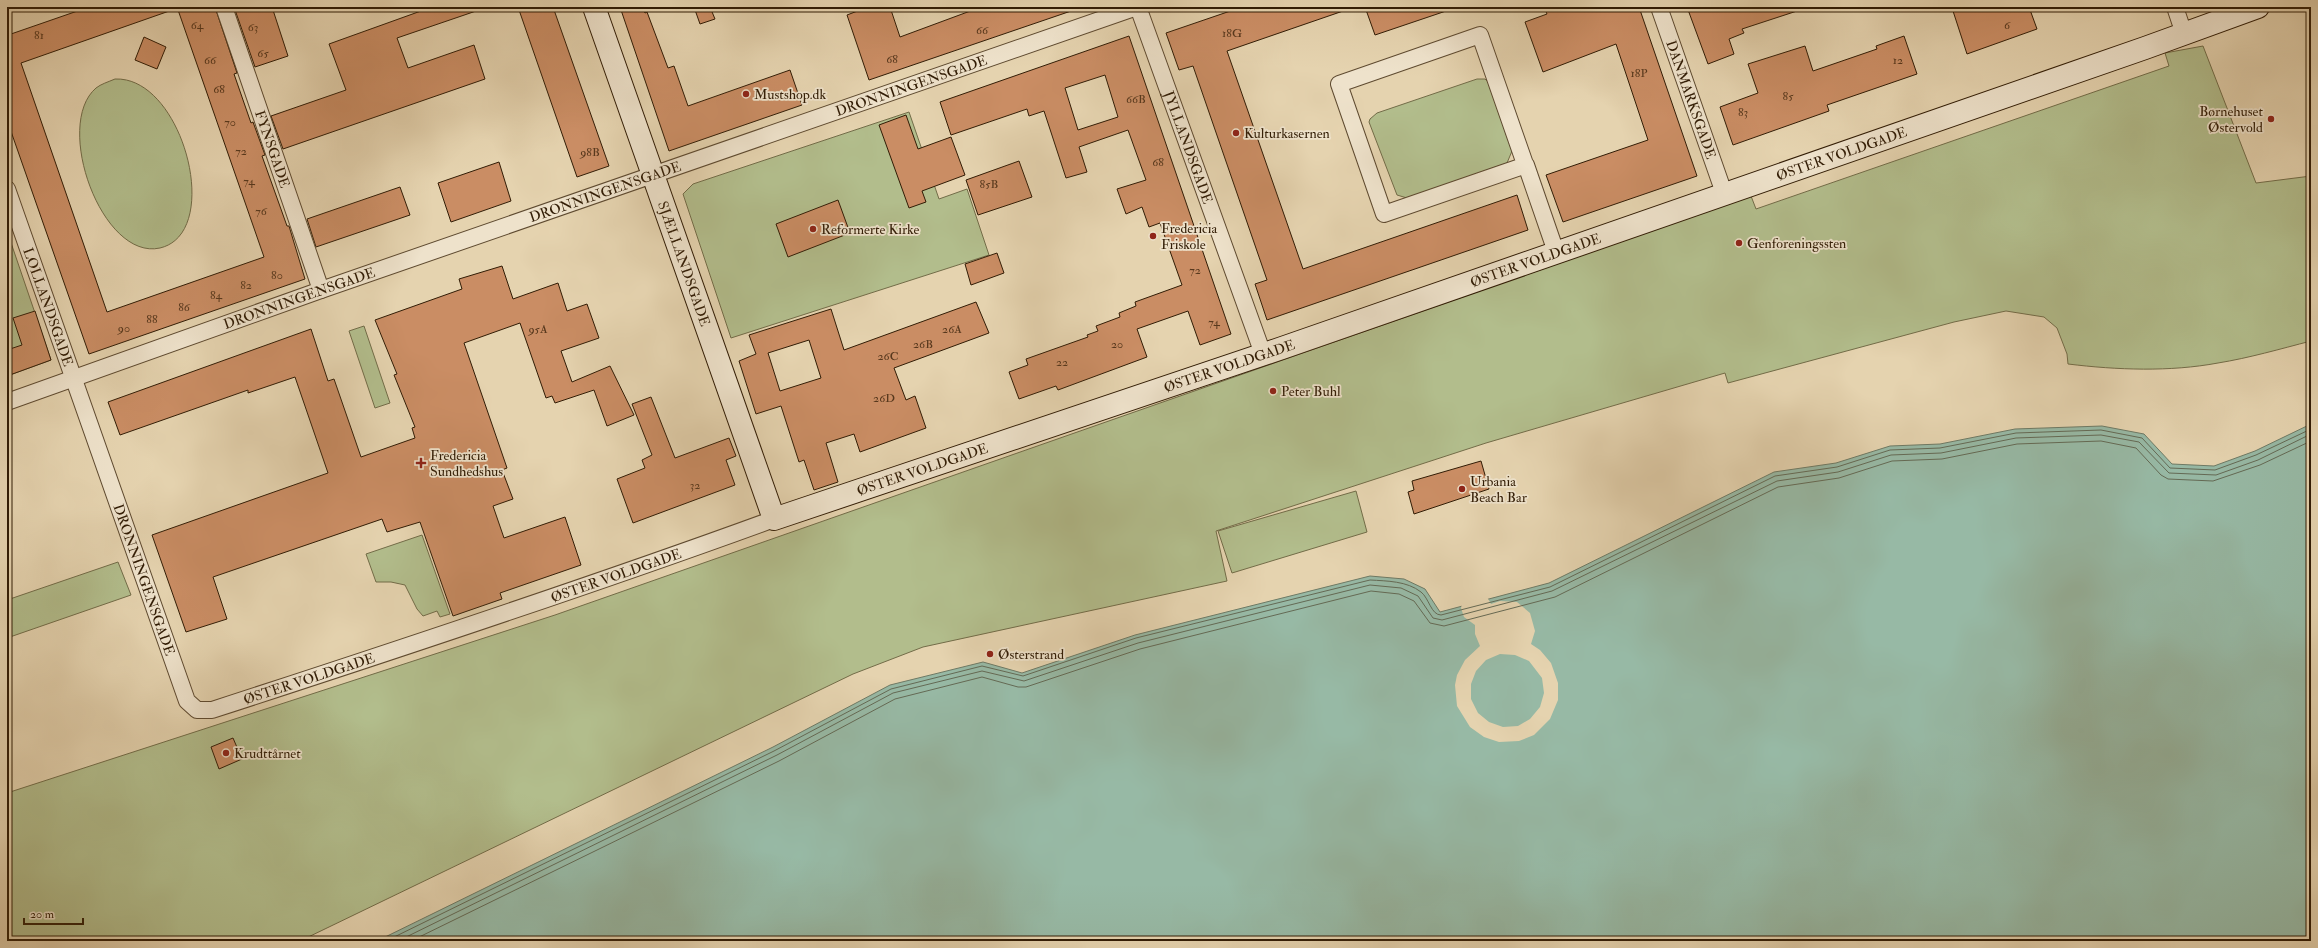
<svg xmlns="http://www.w3.org/2000/svg" width="2318" height="948" viewBox="0 0 2318 948" font-family="'IM FELL Double Pica',serif">
	<rect width="100%" height="100%" fill="#e5d3af"/>
	<filter id="stains"><feTurbulence type="fractalNoise" baseFrequency=".005" numOctaves="4"/><feColorMatrix values="0 0 0 0 .2 0 0 0 0 .09 0 0 0 0 .02 0 0 0 .5 -.17"/></filter>
	<radialGradient id="worn" r=".72"><stop offset=".6" stop-color="#630" stop-opacity="0"/><stop offset="1" stop-color="#630" stop-opacity=".3"/></radialGradient>
	<g fill="#b2bd8c" stroke="#726c48">
		<path d="M2203,46l53,137 55,-7v165c-31,8 -62,17 -93,22 -48,9 -101,7 -150,1l-1,-10 -10,-26 -13,-11 -38,-6 -52,11 -226,61 -3,-10 -239,70 -270,88 11,50 -304,66 -70,27 -553,267h-293v-148l548,-178 1196,-419 5,13 413,-143 -4,-13z"/>
		<path d="M115,79c68,-3 109,154 45,169 -58,13 -107,-123 -64,-160 5,-4 12,-6 19,-9z"/>
		<path d="M1477,79h8l3,3 24,69 -5,12 -100,35 -10,-3 -28,-73 1,-3 7,-6z"/>
		<path d="M909,112l30,87 28,-10 22,66 -258,83 -48,-144 10,-10z"/>
		<path d="M7,231l44,129 -44,16z"/>
		<path d="M364,326l26,77 -15,5 -26,-77z"/>
		<path d="M1356,491l11,41 -135,41 -14,-42z"/>
		<path d="M422,535l28,79 -10,3 -3,-6 -14,5 -6,-7 -12,-24 -14,-3h-15l-10,-28z"/>
		<path d="M118,562l13,33 -124,43v-38z"/>
	</g>
	<path fill="#97b9a5" stroke="#6e7a65" d="M2311,424v517h-1934l396,-194 117,-62 93,-23 39,11 113,-38 235,-59 34,3 21,10 15,23 109,-29 225,-111 62,-9 54,-17 50,-2 75,-15 87,-3 42,8 28,30 42,2 41,-15z"/>
	<path fill="#e5d3af" fill-rule="evenodd" d="M1487,597l4,7 9,-3 17,1 13,11 5,18 -4,13 9,6 11,13 7,20v17l-8,19 -16,16 -15,6 -20,1 -15,-5 -14,-10 -13,-21 -2,-21 2,-10 8,-15 15,-14 -5,-12v-9l-11,-8 -3,-9 1,-4zM1500,654l15,1 14,6 13,17 2,15 -4,14 -10,12 -12,7 -15,1 -14,-5 -11,-9 -7,-14v-15l5,-13 10,-11z"/>
	<g fill="none" stroke-linecap="round" stroke-linejoin="round">
		<g stroke="#646a55" stroke-width="1">
			<path d="M386,941l388,-190 117,-62 91,-23 41,10 113,-38 234,-58c17,1 37,1 51,12 8,6 10,23 20,23l109,-28 225,-111 62,-9 53,-17 50,-2 76,-15 85,-3 41,8 28,30 45,2 41,-15 55,-26"/>
			<path d="M398,941l379,-186 116,-62 89,-22 42,10 114,-38 232,-58 31,3 17,8 15,22 9,2 110,-29 225,-110 61,-9 53,-17 50,-2 75,-15 85,-3 38,7 30,31 47,2 42,-15 53,-26"/>
			<path d="M411,941l368,-180 116,-62 87,-22 36,10h8l114,-38 231,-58 28,3 15,7 16,22 14,3 111,-29 223,-110 61,-9 53,-17 50,-2 75,-15 84,-3 35,7 25,27 7,4 45,2 47,-16 51,-24"/>
		</g>
	</g>
	<g fill="#ca8d64" stroke="#311c05" fill-rule="evenodd">
		<path d="M89,7h85l1,2 -154,54 86,249 157,-55 -87,-250h38l22,66 -3,1 17,49 2,-1 12,33 -3,1 25,70h2l16,53 -216,75 -82,-234v-88l2,-1 2,3z"/>
		<path d="M234,7h38l16,49 -33,11z"/>
		<path d="M432,7h46l1,3 -82,28 11,30 66,-23 11,34 -202,70 -12,-33 75,-26 -17,-46z"/>
		<path d="M518,7h35l56,159 -32,11z"/>
		<path d="M620,7h22l3,6 2,-1 21,56 6,-2 14,40 102,-36 12,35 -133,46z"/>
		<path d="M694,7h16l5,12 -15,5z"/>
		<path d="M868,7h22l10,30 73,-27 -1,-3h102v3l-205,70 -22,-65z"/>
		<path d="M1242,7h104v3l-119,41 76,218 214,-74 11,35 -261,90 -12,-36 12,-4 -74,-214 -14,4 -13,-37z"/>
		<path d="M1365,7h83l1,3 -74,25z"/>
		<path d="M1544,7h95l58,169 -134,46 -17,-47 102,-35 -32,-96 -73,28 -18,-50 22,-8z"/>
		<path d="M1687,7h113v3l-58,19 2,4 -15,6 5,15 -26,10z"/>
		<path d="M1964,7h65l8,22 -70,25 -14,-43z"/>
		<path d="M1129,36l102,298 -31,11 -12,-34 -51,18 10,28 -89,33 -2,-4 -37,13 -10,-27 19,-7 -2,-6 62,-22 -1,-2 11,-4 -2,-5 24,-9 -1,-4 17,-7 -1,-4 47,-17 -22,-62 -11,4 -7,-20 -16,7 -9,-25 29,-9 -18,-50 -49,17 8,25 -21,6 -22,-67 -15,5 -2,-7 -76,26 -11,-33zM1105,75l13,42 -40,13 -13,-42z"/>
		<path d="M1904,36l13,38 -90,31 2,6 -96,34 -13,-38 38,-14 -10,-29 57,-18 8,25 64,-22 -1,-3z"/>
		<path d="M144,37l22,10 -9,22 -22,-9z"/>
		<path d="M906,115l12,34 33,-12 14,38 -43,16 4,11 -17,6 -30,-83z"/>
		<path d="M1019,161l13,36 -54,18 -12,-35z"/>
		<path d="M499,162l12,39 -60,21 -13,-39z"/>
		<path d="M400,187l10,28 -94,32 -9,-28z"/>
		<path d="M838,200l12,33 -62,24 -12,-33z"/>
		<path d="M997,253l7,20 -33,12 -6,-21z"/>
		<path d="M502,266l11,33 45,-16 9,28 20,-7 12,34 -38,13 11,31 38,-16 24,49 -27,11 -13,-36 -39,13 -3,-7 -6,2 -26,-75 -56,20 43,125 -5,2 11,29 -20,7 11,32 61,-21 16,48 -81,28 2,6 -49,17 -33,-94 -33,10 -5,-13 -169,58 14,42 -41,13 -34,-97 176,-62 -33,-96 -47,16v-3l-128,45 -12,-33 203,-73 17,52 6,-2 27,78 54,-19 -3,-10 3,-1 -21,-52 3,-1 -22,-54 87,-31 -3,-10z"/>
		<path d="M976,302l13,31 -95,35 12,32 9,-4 11,32 -66,24 -6,-18 -28,9 12,39 -24,8 -10,-30 -5,2 -18,-56 -25,8 -17,-53 17,-7 -7,-19 82,-26 13,41zM809,340l12,38 -41,13 -12,-38z"/>
		<path d="M35,311l16,49 -44,16v-26l15,-5 -9,-27z"/>
		<path d="M651,397l24,61 54,-20 7,18 -10,4 9,25 -102,38 -16,-44 28,-11 -3,-8 10,-5 -20,-51z"/>
		<path d="M1481,461l8,28 -75,25 -6,-22 6,-2 -2,-9z"/>
		<path d="M233,738l9,21 -23,10 -8,-22z"/>
	</g>
	<g fill="none" stroke-linecap="round" stroke-linejoin="round">
		<g stroke="#5e4a30" stroke-width="18">
			<g id="street">
				<path id="s1" d="M224,7l97,283"/>
				<path id="s2" d="M1138,7l125,347"/>
				<path id="s3" d="M1659,7l65,186"/>
				<path d="M2175,7l9,27"/>
				<path d="M1526,165l-142,49 -45,-130 141,-49 45,129 1,1 30,87"/>
				<path id="s4" d="M7,189l180,512 10,9h15c188,-61 376,-123 562,-191"/>
				<path id="s5" d="M7,402l314,-112 816,-283"/>
			</g>
		</g>
		<g stroke="#311c05" stroke-width="24">
			<g id="secondary">
				<path id="s6" d="M594,7l180,512 508,-171 863,-300 113,-41"/>
			</g>
		</g>
		<use href="#street" stroke="#eee2cb" stroke-width="16"/>
		<use href="#secondary" stroke="#eee2cb" stroke-width="22"/>
	</g>
	<g fill="#8f2418" stroke="#eee2cb" stroke-width="1.5">
		<circle cx="746" cy="94" r="4"/>
		<circle cx="2271" cy="119" r="4"/>
		<circle cx="1236" cy="133" r="4"/>
		<circle cx="813" cy="229" r="4"/>
		<circle cx="1153" cy="236" r="4"/>
		<circle cx="1739" cy="243" r="4"/>
		<circle cx="1273" cy="391" r="4"/>
		<path d="M419 457h4v4h4v4h-4v4h-4v-4h-4v-4h4z"/>
		<circle cx="1462" cy="489" r="4"/>
		<circle cx="990" cy="654" r="4"/>
		<circle cx="226" cy="753" r="4"/>
	</g>
	<g text-anchor="middle" dominant-baseline="central" stroke-width="3.5" stroke-linejoin="round" paint-order="stroke">
		<g font-size="12" fill="#57381d">
			<text x="197" y="25">64</text>
			<text x="2007" y="25">6</text>
			<text x="253" y="27">63</text>
			<text x="982" y="30">66</text>
			<text x="1232" y="33">18G</text>
			<text x="39" y="35">81</text>
			<text x="263" y="53">65</text>
			<text x="892" y="59">68</text>
			<text x="210" y="60">66</text>
			<text x="1898" y="60">12</text>
			<text x="1639" y="73">18P</text>
			<text x="219" y="89">68</text>
			<text x="1788" y="96">85</text>
			<text x="1136" y="99">66B</text>
			<text x="1743" y="112">83</text>
			<text x="230" y="122">70</text>
			<text x="241" y="151">72</text>
			<text x="590" y="152">98B</text>
			<text x="1158" y="162">68</text>
			<text x="249" y="181">74</text>
			<text x="989" y="184">85B</text>
			<text x="261" y="211">76</text>
			<text x="1195" y="270">72</text>
			<text x="277" y="275">80</text>
			<text x="246" y="285">82</text>
			<text x="216" y="295">84</text>
			<text x="184" y="307">86</text>
			<text x="152" y="319">88</text>
			<text x="1214" y="322">74</text>
			<text x="124" y="328">90</text>
			<text x="538" y="329">95A</text>
			<text x="952" y="329">26A</text>
			<text x="923" y="344">26B</text>
			<text x="1117" y="344">20</text>
			<text x="888" y="356">26C</text>
			<text x="1062" y="362">22</text>
			<text x="884" y="398">26D</text>
			<text x="695" y="485">32</text>
		</g>
		<g font-size="14" fill="#311c05" stroke="#eee2cb">
			<text stroke="none"><textPath href="#s5" startOffset="958">DRONNINGENSGADE</textPath></text>
			<text stroke="none"><textPath href="#s3" startOffset="98">DANMARKSGADE</textPath></text>
			<text stroke="none"><textPath href="#s2" startOffset="149">JYLLANDSGADE</textPath></text>
			<text stroke="none"><textPath href="#s1" startOffset="150">FYNSGADE</textPath></text>
			<text stroke="none"><textPath href="#s6" startOffset="1671">ØSTER VOLDGADE</textPath></text>
			<text stroke="none"><textPath href="#s5" startOffset="634">DRONNINGENSGADE</textPath></text>
			<text stroke="none"><textPath href="#s6" startOffset="1347">ØSTER VOLDGADE</textPath></text>
			<text stroke="none"><textPath href="#s6" startOffset="272">SJÆLLANDSGADE</textPath></text>
			<text stroke="none"><textPath href="#s5" startOffset="310">DRONNINGENSGADE</textPath></text>
			<text stroke="none"><textPath href="#s4" startOffset="125">LOLLANDSGADE</textPath></text>
			<text stroke="none"><textPath href="#s6" startOffset="1023">ØSTER VOLDGADE</textPath></text>
			<text stroke="none"><textPath href="#s6" startOffset="699">ØSTER VOLDGADE</textPath></text>
			<text stroke="none"><textPath href="#s4" startOffset="997">ØSTER VOLDGADE</textPath></text>
			<text stroke="none"><textPath href="#s4" startOffset="414">DRONNINGENSGADE</textPath></text>
			<text stroke="none"><textPath href="#s4" startOffset="673">ØSTER VOLDGADE</textPath></text>
		</g>
		<g font-size="14" fill="#311c05" stroke="#eee2cb" text-anchor="start">
			<text x="754" y="94">Mustshop.dk</text>
			<text x="2263" y="111" text-anchor="end">Børnehuset<tspan x="2263" dy="16">Østervold</tspan></text>
			<text x="1244" y="133">Kulturkasernen</text>
			<text x="1161" y="228">Fredericia<tspan x="1161" dy="16">Friskole</tspan></text>
			<text x="821" y="229">Reformerte Kirke</text>
			<text x="1747" y="243">Genforeningssten</text>
			<text x="1281" y="391">Peter Buhl</text>
			<text x="430" y="455">Fredericia<tspan x="430" dy="16">Sundhedshus</tspan></text>
			<text x="1470" y="481">Urbania<tspan x="1470" dy="16">Beach Bar</tspan></text>
			<text x="998" y="654">Østerstrand</text>
			<text x="234" y="753">Krudttårnet</text>
		</g>
	</g>
	<rect width="2318" height="948" fill="none" stroke="#e5d3af" stroke-width="24"/>
	<rect x="8" y="8" width="2302" height="932" fill="none" stroke="#311c05" stroke-width="2"/>
	<rect x="12" y="12" width="2294" height="924" fill="none" stroke="#311c05"/>
	<path d="M24 918v6h59v-6" fill="none" stroke="#311c05" stroke-width="2"/>
	<text x="30" y="918" font-size="12" fill="#311c05" stroke="#eee2cb" stroke-width="3" paint-order="stroke">20 m</text>
	<rect width="100%" height="100%" filter="url(#stains)"/>
	<rect width="100%" height="100%" fill="url(#worn)"/>
</svg>
